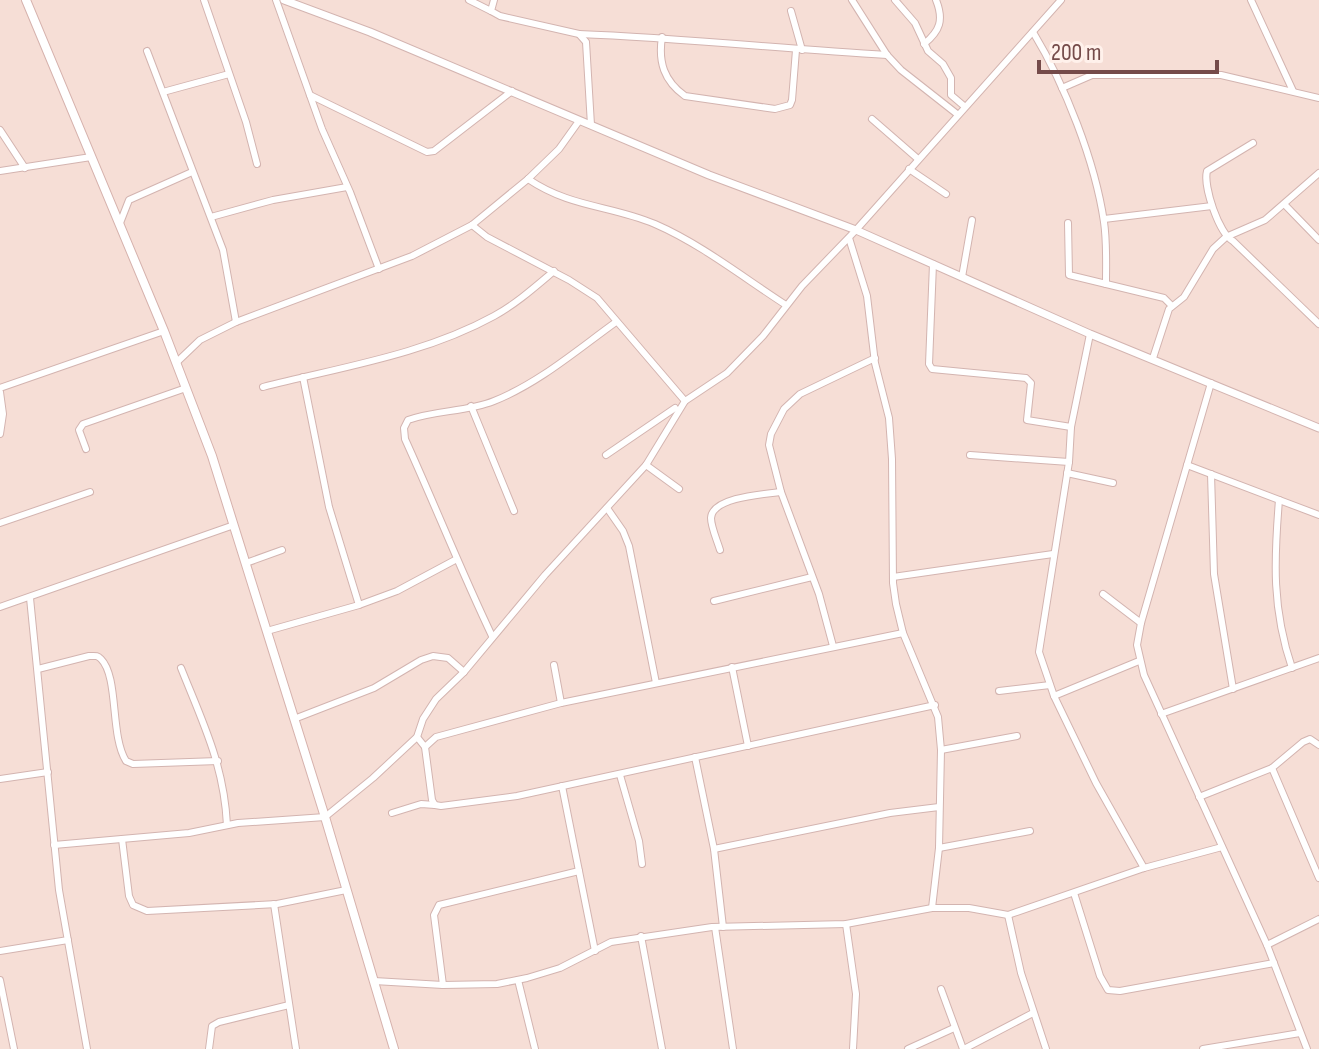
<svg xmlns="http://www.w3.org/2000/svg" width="1319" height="1049" viewBox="0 0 1319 1049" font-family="'Sofia Sans Condensed',sans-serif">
	<rect width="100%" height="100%" fill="#fcece5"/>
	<rect fill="#f6ded6" x="0" y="0" width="1319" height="1049"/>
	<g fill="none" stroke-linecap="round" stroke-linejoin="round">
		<g stroke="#d3b4b0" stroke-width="8">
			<g id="minor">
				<path d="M204,0l42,122 11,42"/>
				<path d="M276,0l46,129 28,63 29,77"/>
				<path d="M469,0l22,11"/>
				<path d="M494,0l-3,11 9,5 79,18 7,8 5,83"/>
				<path d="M852,0l35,55 14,15 56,44"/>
				<path d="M895,0l20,23 13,28 15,13 8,14v17l13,11"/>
				<path d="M1251,0l42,91"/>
				<path d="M791,11l11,39"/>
				<path d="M1033,32c32,53 62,129 71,190 3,20 2,41 2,62"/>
				<path d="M579,34c103,4 205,15 308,21"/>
				<path d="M662,37c-4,25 2,44 23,59l90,13 15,-4 2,-5 4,-50"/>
				<path d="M924,44c16,-13 20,-24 12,-44"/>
				<path d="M147,51l76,199 13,72"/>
				<path d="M1062,88l30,-13h129l98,23"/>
				<path d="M163,92l66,-18"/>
				<path d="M310,95l117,57 7,-1 78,-60"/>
				<path d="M872,119l46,40"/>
				<path d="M0,130l25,38"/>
				<path d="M1253,143l-46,28c-4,15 12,63 26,70l86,83"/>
				<path d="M909,169l37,25"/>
				<path d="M0,171l91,-14"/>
				<path d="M528,179c43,29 82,26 127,45 46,20 89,54 131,81"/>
				<path d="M1285,205l34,35"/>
				<path d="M211,217l62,-17 74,-13"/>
				<path d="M1104,219l108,-13"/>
				<path d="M120,223l9,-23 63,-28"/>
				<path d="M1068,223l1,52 95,23 8,8"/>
				<path d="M472,225l15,12 82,43 28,18 88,103"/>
				<path d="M849,238l18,58 8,67 14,55 3,41 1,124 3,21 7,29 35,84 3,33 -2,98 -7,60"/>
				<path d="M933,264l-4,100 3,5 94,9 5,5 -4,37 44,7"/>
				<path d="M962,277l10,-57"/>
				<path d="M1090,334l-19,93 -2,35 -30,190 15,44 42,87 48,85"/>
				<path d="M1153,358l16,-49 15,-12 29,-48 13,-12 39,-17 54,-47"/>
				<path d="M177,362l23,-22 36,-18 176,-66 60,-31 56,-46 31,-30 20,-28"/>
				<path d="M303,377l26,130 30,98"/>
				<path d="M1211,383l-70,240 -4,22 7,30 123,270 40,104"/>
				<path d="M263,387c78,-20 160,-32 231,-71 22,-12 41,-29 60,-45"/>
				<path d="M0,388l164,-57"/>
				<path d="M0,392l3,22 -3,20"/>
				<path d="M471,406l43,105"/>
				<path d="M86,449l-7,-19 4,-6 103,-36"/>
				<path d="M606,455l69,-47"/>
				<path d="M970,455l99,7"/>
				<path d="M646,465l33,24"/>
				<path d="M1187,465l132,50"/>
				<path d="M1067,473l46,10"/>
				<path d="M1211,474l3,100 19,115"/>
				<path d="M1279,500c-5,61 -7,109 13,168"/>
				<path d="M607,508l16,23 6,15 27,137"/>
				<path d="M0,523l90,-31"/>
				<path d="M720,550c-3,-10 -9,-23 -9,-32 1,-21 54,-24 70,-26"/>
				<path d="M246,563l36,-13"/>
				<path d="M893,577l160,-23"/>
				<path d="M1103,594l38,29"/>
				<path d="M30,598l29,292 28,159"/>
				<path d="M714,601l98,-24"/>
				<path d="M0,607l234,-82"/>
				<path d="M267,631l92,-26 38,-14 58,-31"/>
				<path d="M492,636c-31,-65 -57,-131 -87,-197l-1,-11 4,-8c28,-10 59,-8 86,-19 45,-18 83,-51 122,-79"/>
				<path d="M833,646l-14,-52 -38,-102 -12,-47 2,-11 13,-25 16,-15 75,-36"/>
				<path d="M554,665l7,38"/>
				<path d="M732,667l16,79"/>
				<path d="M181,668c22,55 43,97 46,157"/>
				<path d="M38,669l51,-13c6,0 8,-1 12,3 18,18 9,77 25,102l7,3 85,-3"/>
				<path d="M999,691l51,-6"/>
				<path d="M1054,696l85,-35"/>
				<path d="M1161,714l158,-56"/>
				<path d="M294,719l80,-31 47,-28 12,-4 15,2 16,14"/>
				<path d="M417,737l8,10 7,53 3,5 6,1 76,-10 418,-91"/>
				<path d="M1319,745l-9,-6 -7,3 -31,26 47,110"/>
				<path d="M425,747l11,-10 125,-34 342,-70"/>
				<path d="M941,750l76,-14"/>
				<path d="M695,757l19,92 9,78"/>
				<path d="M620,775l19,66 3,23"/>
				<path d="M0,779l48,-7"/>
				<path d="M562,786l33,165"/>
				<path d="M1199,797l73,-29"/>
				<path d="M392,813l29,-9 14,1"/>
				<path d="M122,839l7,57 4,9 14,6 130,-7 69,-14"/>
				<path d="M54,845l135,-12 49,-10 87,-6 48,-39 44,-41 6,-18 13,-20 28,-27 81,-97 101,-110 39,-64 42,-28 36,-37 39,-50 54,-56 205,-230"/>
				<path d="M939,848l91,-17"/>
				<path d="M714,849l176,-36 49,-6"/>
				<path d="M1074,893l26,83 8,14 12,1 154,-28"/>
				<path d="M274,904l22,145"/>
				<path d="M1008,915l13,58 25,76"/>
				<path d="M846,924l10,70 -3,55"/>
				<path d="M715,927l18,122"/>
				<path d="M641,936l21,113"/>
				<path d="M1267,945l52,-26"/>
				<path d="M0,951l68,-11"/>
				<path d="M0,980l14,69"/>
				<path d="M518,980l17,69"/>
				<path d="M374,981l69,4 54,-1 30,-6 33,-10 51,-26 101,-15 134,-3 86,-16h37l39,7 136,-47 78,-21"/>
				<path d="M443,985l-9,-70 5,-10 140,-34"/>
				<path d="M941,989l22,60"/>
				<path d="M209,1049l3,-23 7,-4 70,-17"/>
				<path d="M908,1049l46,-21"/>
				<path d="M964,1049l69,-36"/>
				<path d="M1203,1049l97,-16"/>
			</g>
		</g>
		<g stroke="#d3b4b0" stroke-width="9">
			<path id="tertiary" d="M284,0l86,32 339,143 147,55 234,104 229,94"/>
		</g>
		<g stroke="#d6b2ad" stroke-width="10">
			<path id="secondary" d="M26,0l138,331 48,125 113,361 69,232"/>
		</g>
		<use href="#minor" stroke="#fff" stroke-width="6"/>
		<use href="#tertiary" stroke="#fff" stroke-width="7"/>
		<use href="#secondary" stroke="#fff" stroke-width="8"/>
	</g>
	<path d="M1039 60v12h178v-12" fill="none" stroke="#754b4a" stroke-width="4"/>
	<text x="1051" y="60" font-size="24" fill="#754b4a" stroke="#fff1eb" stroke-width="6" paint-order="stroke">200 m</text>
</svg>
